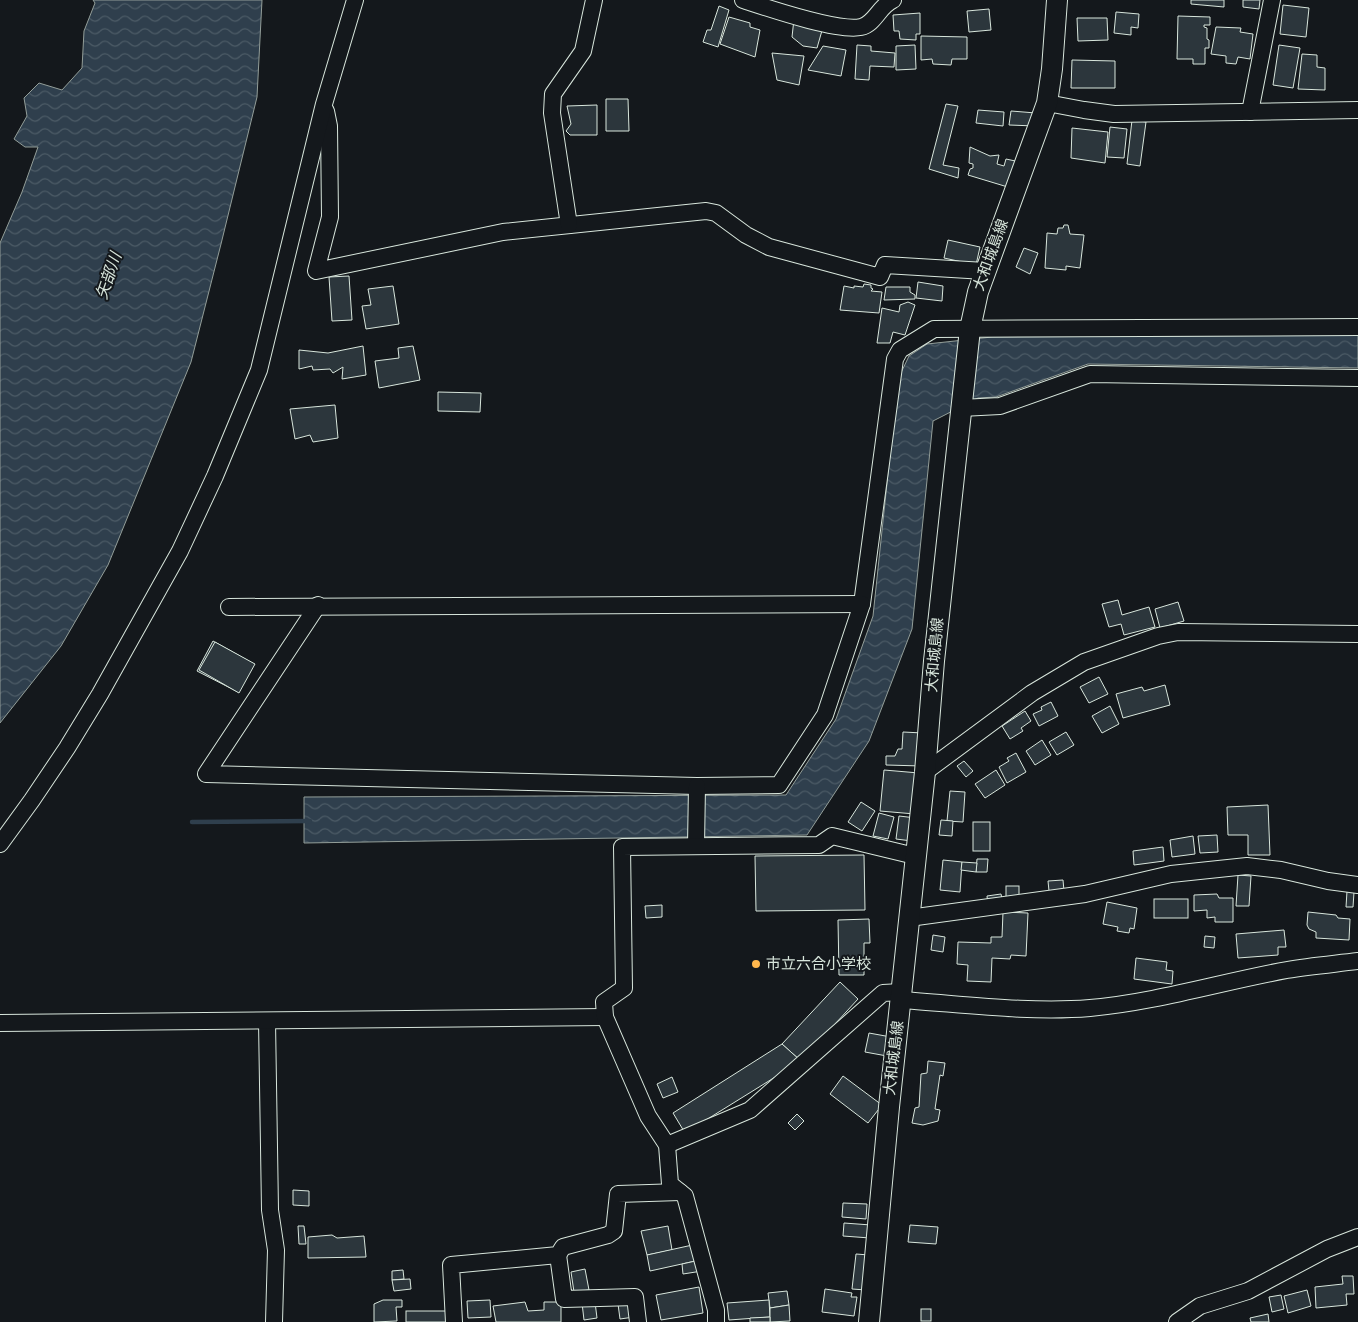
<svg xmlns="http://www.w3.org/2000/svg" width="1358" height="1322" viewBox="0 0 1358 1322" font-family="'Source Sans 3','Noto Sans JP',sans-serif">
	<defs>
		<pattern id="water-waves" width="16" height="10" patternUnits="userSpaceOnUse" patternTransform="scale(1.25)"><rect width="16" height="10" fill="#2f3f4d"/><path d="M0 5q4-4 8 0t8 0" fill="none" stroke="#4c5b66"/></pattern>
	</defs>
	<rect width="100%" height="100%" fill="#14181c"/>
	<g fill="url(#water-waves)" stroke="#939e99">
		<path d="M93,0h169l-5,97 -36,147 -30,118 -83,203 -47,81 -61,77v-480l22,-51 16,-45h-13l-11,-8 13,-23 -3,-18 15,-15 23,7 20,-22 2,-37 11,-28z"/>
		<path d="M1358,335v33l-270,-4 -92,33 -18,1 -45,23 -21,208 -43,112 -62,94 -503,8v-46l482,-2 50,-76 37,-103 25,-237 11,-23 18,-12 65,-7z"/>
	</g>
	<g fill="none" stroke-linecap="round" stroke-linejoin="round">
		<path stroke="#2f3f4d" stroke-width="4.5" d="M192,822l118,-1"/>
	</g>
	<g fill="#2c363c" stroke="#d8e6dc">
		<path d="M1191,0h33v7l-33,-3z"/>
		<path d="M1243,0h17l-1,9 -16,-2z"/>
		<path d="M1283,5l26,3 -3,29 -26,-3z"/>
		<path d="M719,6l10,4 -11,37 -15,-5 4,-12h4z"/>
		<path d="M989,9l2,21 -22,2 -2,-21z"/>
		<path d="M1116,12l23,2 -1,14 -7,-1v8l-17,-2z"/>
		<path d="M920,13v21h-4v6l-16,-1 -1,-8h-5l-1,-16z"/>
		<path d="M1178,16l32,1v8h-6v2l3,1v11l2,1v8h-4v16h-12v-5h-16z"/>
		<path d="M729,17l21,6v4l10,3 -5,27 -35,-13z"/>
		<path d="M1077,18h30l1,22 -30,1z"/>
		<path d="M794,19l29,8 -6,21 -14,-2 -11,-9z"/>
		<path d="M1216,27l25,1 -1,4 13,2 -3,25 -12,-2 -2,7 -10,-1v-7l-15,-2z"/>
		<path d="M921,36l46,1v22h-15l-1,6 -18,-1 -1,-5 -11,1z"/>
		<path d="M857,45l14,1v5l24,2 -1,14 -24,-1 -1,14 -14,-1z"/>
		<path d="M915,45l1,24 -20,1v-24z"/>
		<path d="M1279,45l21,3 -7,40 -20,-3z"/>
		<path d="M823,46l23,4 -5,26 -33,-6z"/>
		<path d="M772,53l32,3 -5,29 -22,-5z"/>
		<path d="M1302,54l15,1v12l8,1v22l-27,-1z"/>
		<path d="M1072,60l43,1v27h-44z"/>
		<path d="M606,99h22l1,32h-23z"/>
		<path d="M946,104l12,2 -15,59 16,3 -1,10 -29,-9z"/>
		<path d="M597,105v30h-27l-4,-4 5,-7 -4,-18z"/>
		<path d="M978,110l26,2 -1,14 -27,-3z"/>
		<path d="M1011,111l25,2 -1,13 -26,-1z"/>
		<path d="M1132,120l14,2 -6,44 -13,-2z"/>
		<path d="M1110,127l17,2 -3,29 -17,-1z"/>
		<path d="M1072,128l36,4 -3,31 -34,-5z"/>
		<path d="M970,147l20,9 9,-1 -2,9 7,2 2,-7 14,3 -9,26 -43,-13 2,-6 3,-1v-4l-4,-1z"/>
		<path d="M1064,225h4l2,9 14,1 -4,33 -14,-2v4l-21,-2 2,-35 10,1 1,-6h5z"/>
		<path d="M948,240l32,7 -4,18 -32,-7z"/>
		<path d="M1024,248l14,5 -8,21 -14,-7z"/>
		<path d="M349,276l3,44 -20,1 -3,-44z"/>
		<path d="M918,282l25,4 -1,15 -26,-3z"/>
		<path d="M864,284l7,1v3l2,1 -2,2 11,1 -3,21 -39,-3 4,-24 10,2v-2l9,1z"/>
		<path d="M393,286l6,38 -33,5 -4,-23 9,-1 -3,-16z"/>
		<path d="M886,287h24v5l5,3v4l-31,1z"/>
		<path d="M908,302l7,3 -10,30 -12,-3 -3,11h-13l5,-35 17,4 1,-7z"/>
		<path d="M363,346l3,29 -24,4 1,-12 -10,6 -3,-4 -17,1 -1,-4 -13,3v-19l29,3z"/>
		<path d="M413,346l7,34 -41,8 -4,-27 24,-3 -1,-10z"/>
		<path d="M438,392l43,1 -1,19 -42,-1z"/>
		<path d="M335,405l3,33 -25,4 -3,-7 -15,4 -5,-30z"/>
		<path d="M1118,600l4,15 27,-8 6,20 -31,8 -3,-11 -12,3 -7,-23z"/>
		<path d="M1178,602l6,19 -24,7 -5,-19z"/>
		<path d="M213,641l41,23 -16,28 -41,-21z"/>
		<path d="M215,642l40,22 -16,29 -40,-23z"/>
		<path d="M1099,677l9,17 -19,9 -9,-16z"/>
		<path d="M1165,685l5,20 -47,13 -7,-24 26,-7 2,4z"/>
		<path d="M1051,702l7,14 -19,10 -6,-12 9,-4 -1,-3z"/>
		<path d="M1110,706l9,18 -17,9 -10,-17z"/>
		<path d="M1025,711l6,10 -10,7 2,3 -13,8 -8,-13z"/>
		<path d="M903,732l20,1 -1,33 -36,-1v-9h9l3,-7h4z"/>
		<path d="M1066,732l8,13 -17,10 -8,-13z"/>
		<path d="M1042,740l9,15 -16,10 -9,-14z"/>
		<path d="M1016,753l10,19 -19,11 -8,-16 10,-6 -2,-3z"/>
		<path d="M964,761l9,10 -7,6 -9,-11z"/>
		<path d="M884,770l35,3 -4,41 -35,-3z"/>
		<path d="M996,770l9,15 -20,13 -10,-14z"/>
		<path d="M950,791l15,1 -2,30 -16,-1z"/>
		<path d="M861,802l14,9 -13,20 -14,-9z"/>
		<path d="M1268,805l2,50h-22v-20h-20l-1,-28z"/>
		<path d="M879,813l15,4 -6,22 -15,-3z"/>
		<path d="M899,816l17,2 -4,23 -16,-2z"/>
		<path d="M941,820l12,1 -1,15 -13,-1z"/>
		<rect x="973" y="822" width="17" height="29"/>
		<path d="M1217,835l1,17 -18,1 -2,-17z"/>
		<path d="M1193,836l2,18 -23,3 -2,-17z"/>
		<path d="M1163,847l1,14 -30,4 -1,-14z"/>
		<path d="M864,855l1,55 -109,1 -1,-55z"/>
		<path d="M977,859h11l-1,13h-11z"/>
		<path d="M943,860l19,2 -2,30 -20,-2z"/>
		<path d="M962,862l15,1 -1,9 -15,-2z"/>
		<path d="M1238,875l13,1 -2,30h-13z"/>
		<path d="M1063,880l1,11h-15l-1,-10z"/>
		<rect x="1006" y="886" width="13" height="12"/>
		<path d="M1347,891l7,1 -1,15h-7z"/>
		<path d="M1001,894l2,10 -15,2 -1,-10z"/>
		<path d="M1217,894l2,4h14v24h-18v-5l-8,1v-8l-13,1v-16z"/>
		<rect x="1154" y="899" width="34" height="19"/>
		<path d="M1107,902l30,6 -3,21 -4,-1 -1,5 -12,-2 1,-4 -15,-3z"/>
		<path d="M662,905v12l-16,1 -1,-12z"/>
		<path d="M1003,912l25,1 -2,43 -15,-1 -1,4 -18,-1 -1,24 -24,-1 1,-16 -11,-1 1,-22 33,1v-6h11z"/>
		<path d="M1308,912l28,3 2,3 12,1 -1,21 -33,-2v-6l-7,-3 -2,-4z"/>
		<path d="M869,919l1,24h-6v32h-25l-1,-55z"/>
		<path d="M1284,930l2,17h-8v8l-40,3 -2,-24z"/>
		<path d="M933,935l12,2 -2,15 -12,-2z"/>
		<path d="M1205,936l10,1 -1,11 -10,-1z"/>
		<path d="M1136,958l31,4 -1,8 7,1 -1,13 -38,-5z"/>
		<path d="M840,982l18,17 -57,62 -19,-17z"/>
		<path d="M869,1033l22,4 -4,19 -22,-4z"/>
		<path d="M782,1044l19,17 -116,72 -12,-20z"/>
		<path d="M928,1061l17,2 -2,13 -3,-1 -5,34 5,1 -2,11 -15,4 -11,-2 3,-15 4,-1 2,-33 6,-1z"/>
		<path d="M843,1076l39,29 -14,18 -38,-29z"/>
		<path d="M672,1077l6,15 -15,6 -6,-14z"/>
		<path d="M797,1114l7,7 -9,9 -7,-7z"/>
		<path d="M293,1190l16,1v15l-16,-1z"/>
		<path d="M843,1203l24,1 -1,15 -24,-2z"/>
		<path d="M844,1223l27,2 -1,13 -27,-2z"/>
		<path d="M910,1225l28,2 -2,17 -28,-2z"/>
		<path d="M298,1226h6l2,18h-7z"/>
		<path d="M668,1226l4,24 -25,5 -6,-24z"/>
		<path d="M332,1235l5,3 27,-2 2,21 -58,1v-21z"/>
		<path d="M697,1244l3,16 -50,11 -3,-16z"/>
		<path d="M856,1254l13,1 -3,35 -14,-1z"/>
		<path d="M700,1260l2,11 -19,3 -1,-10z"/>
		<path d="M585,1269l4,21 -15,2 -3,-20z"/>
		<path d="M403,1270l1,9 -12,1v-9z"/>
		<path d="M1342,1276h11l1,18h-8l1,11 -31,3 -1,-21 28,-3z"/>
		<path d="M410,1279l1,10 -17,2 -2,-11z"/>
		<path d="M699,1287l4,26 -42,7 -5,-25z"/>
		<path d="M825,1289l27,4 -1,4h6l-3,19 -32,-4z"/>
		<path d="M1307,1290l4,16 -23,7 -4,-17z"/>
		<path d="M787,1291l2,14 -19,3 -2,-15z"/>
		<path d="M1281,1295l3,14 -12,3 -3,-15z"/>
		<path d="M383,1300h19v7h-6l1,14 -23,1v-18z"/>
		<path d="M490,1300l1,17 -23,1 -1,-17z"/>
		<path d="M769,1300l1,17 -41,3 -2,-17z"/>
		<path d="M525,1302l3,9 16,-1v-8h17v20h-65l-3,-16z"/>
		<path d="M595,1302l2,16 -13,2 -2,-17z"/>
		<path d="M632,1302l2,15 -14,2 -2,-15z"/>
		<path d="M789,1305l1,16 -20,1v-14z"/>
		<rect x="921" y="1309" width="10" height="12"/>
		<rect x="406" y="1311" width="40" height="11"/>
		<path d="M1268,1314l1,8h-18l-1,-4z"/>
		<path d="M770,1317v5h-20v-4z"/>
	</g>
	<g fill="none" stroke-linecap="round" stroke-linejoin="round">
		<g stroke="#d8e6dc" stroke-width="18">
			<g id="minor">
				<path d="M743,0c25,8 94,32 118,27 14,-3 18,-21 32,-27"/>
				<path d="M1047,103l37,7 30,4 244,-4"/>
				<path d="M326,111l3,15 1,91 -14,54 187,-39 203,-21 10,2 30,22 23,12 111,30 5,-12 100,6"/>
				<path d="M1250,112l22,-112"/>
				<path d="M569,225l-17,-112 1,-19 30,-43 11,-51"/>
				<path d="M961,408l39,-2 90,-32 268,4"/>
				<path d="M318,605l-112,169 491,12 82,-1 46,-70 37,-111 33,-245 5,-9 34,-21 424,-2"/>
				<path d="M229,607l633,-3"/>
				<path d="M925,772l107,-79 52,-31 74,-26 20,-4 180,2"/>
				<path d="M0,844l32,-44 35,-52 33,-54 80,-143 35,-75 44,-106 65,-266 31,-104"/>
				<path d="M696,845l1,-59"/>
				<path d="M909,918l176,-24 86,-20 76,-8 34,4 47,11 30,4"/>
				<path d="M901,1000c61,4 128,13 189,8 67,-6 131,-26 197,-38 23,-4 47,-6 71,-9"/>
				<path d="M267,1021l3,189 6,40 -2,72"/>
				<path d="M0,1023l605,-6"/>
				<path d="M667,1145l83,-35 133,-117 18,-1"/>
				<path d="M558,1255l6,44 71,-2 3,25"/>
				<path d="M454,1322l-3,-57 107,-10 5,-8 45,-12 6,-4 4,-37 62,-2"/>
				<path d="M716,1322v-12l-31,-114 -15,-12 -3,-39 -19,-29 -43,-99 -1,-15 20,-14 -2,-141 197,-2 13,-9 83,20"/>
				<path d="M1177,1322l23,-16 48,-15 79,-42 31,-12"/>
			</g>
		</g>
		<g stroke="#d8e6dc" stroke-width="22">
			<path id="major" d="M869,1322l20,-215 36,-335 9,-111 36,-332 8,-37 69,-189 5,-34 5,-69"/>
		</g>
		<use href="#minor" stroke="#14181c" stroke-width="16"/>
		<use href="#major" stroke="#14181c" stroke-width="20"/>
	</g>
	<circle fill="#ffb74d" stroke="#14181c" stroke-width="2" cx="756" cy="964" r="5"/>
	<g text-anchor="middle" dominant-baseline="central" stroke-width="4" stroke-linejoin="round" paint-order="stroke">
		<g font-size="15" fill="#d8e6dc" stroke="#14181c">
			<text transform="translate(991 255) rotate(-70)">大和城島線</text>
			<text transform="translate(935 655) rotate(-85)">大和城島線</text>
			<text transform="translate(894 1058) rotate(-83)">大和城島線</text>
		</g>
		<g font-size="15" fill="#d8e6dc" stroke="#14181c" text-anchor="start">
			<text x="766" y="964">市立六合小学校</text>
		</g>
		<g font-size="16" font-style="italic" fill="#d8e6dc" stroke="#14181c">
			<text transform="translate(109 276) rotate(-71)">矢部川</text>
		</g>
	</g>
</svg>
